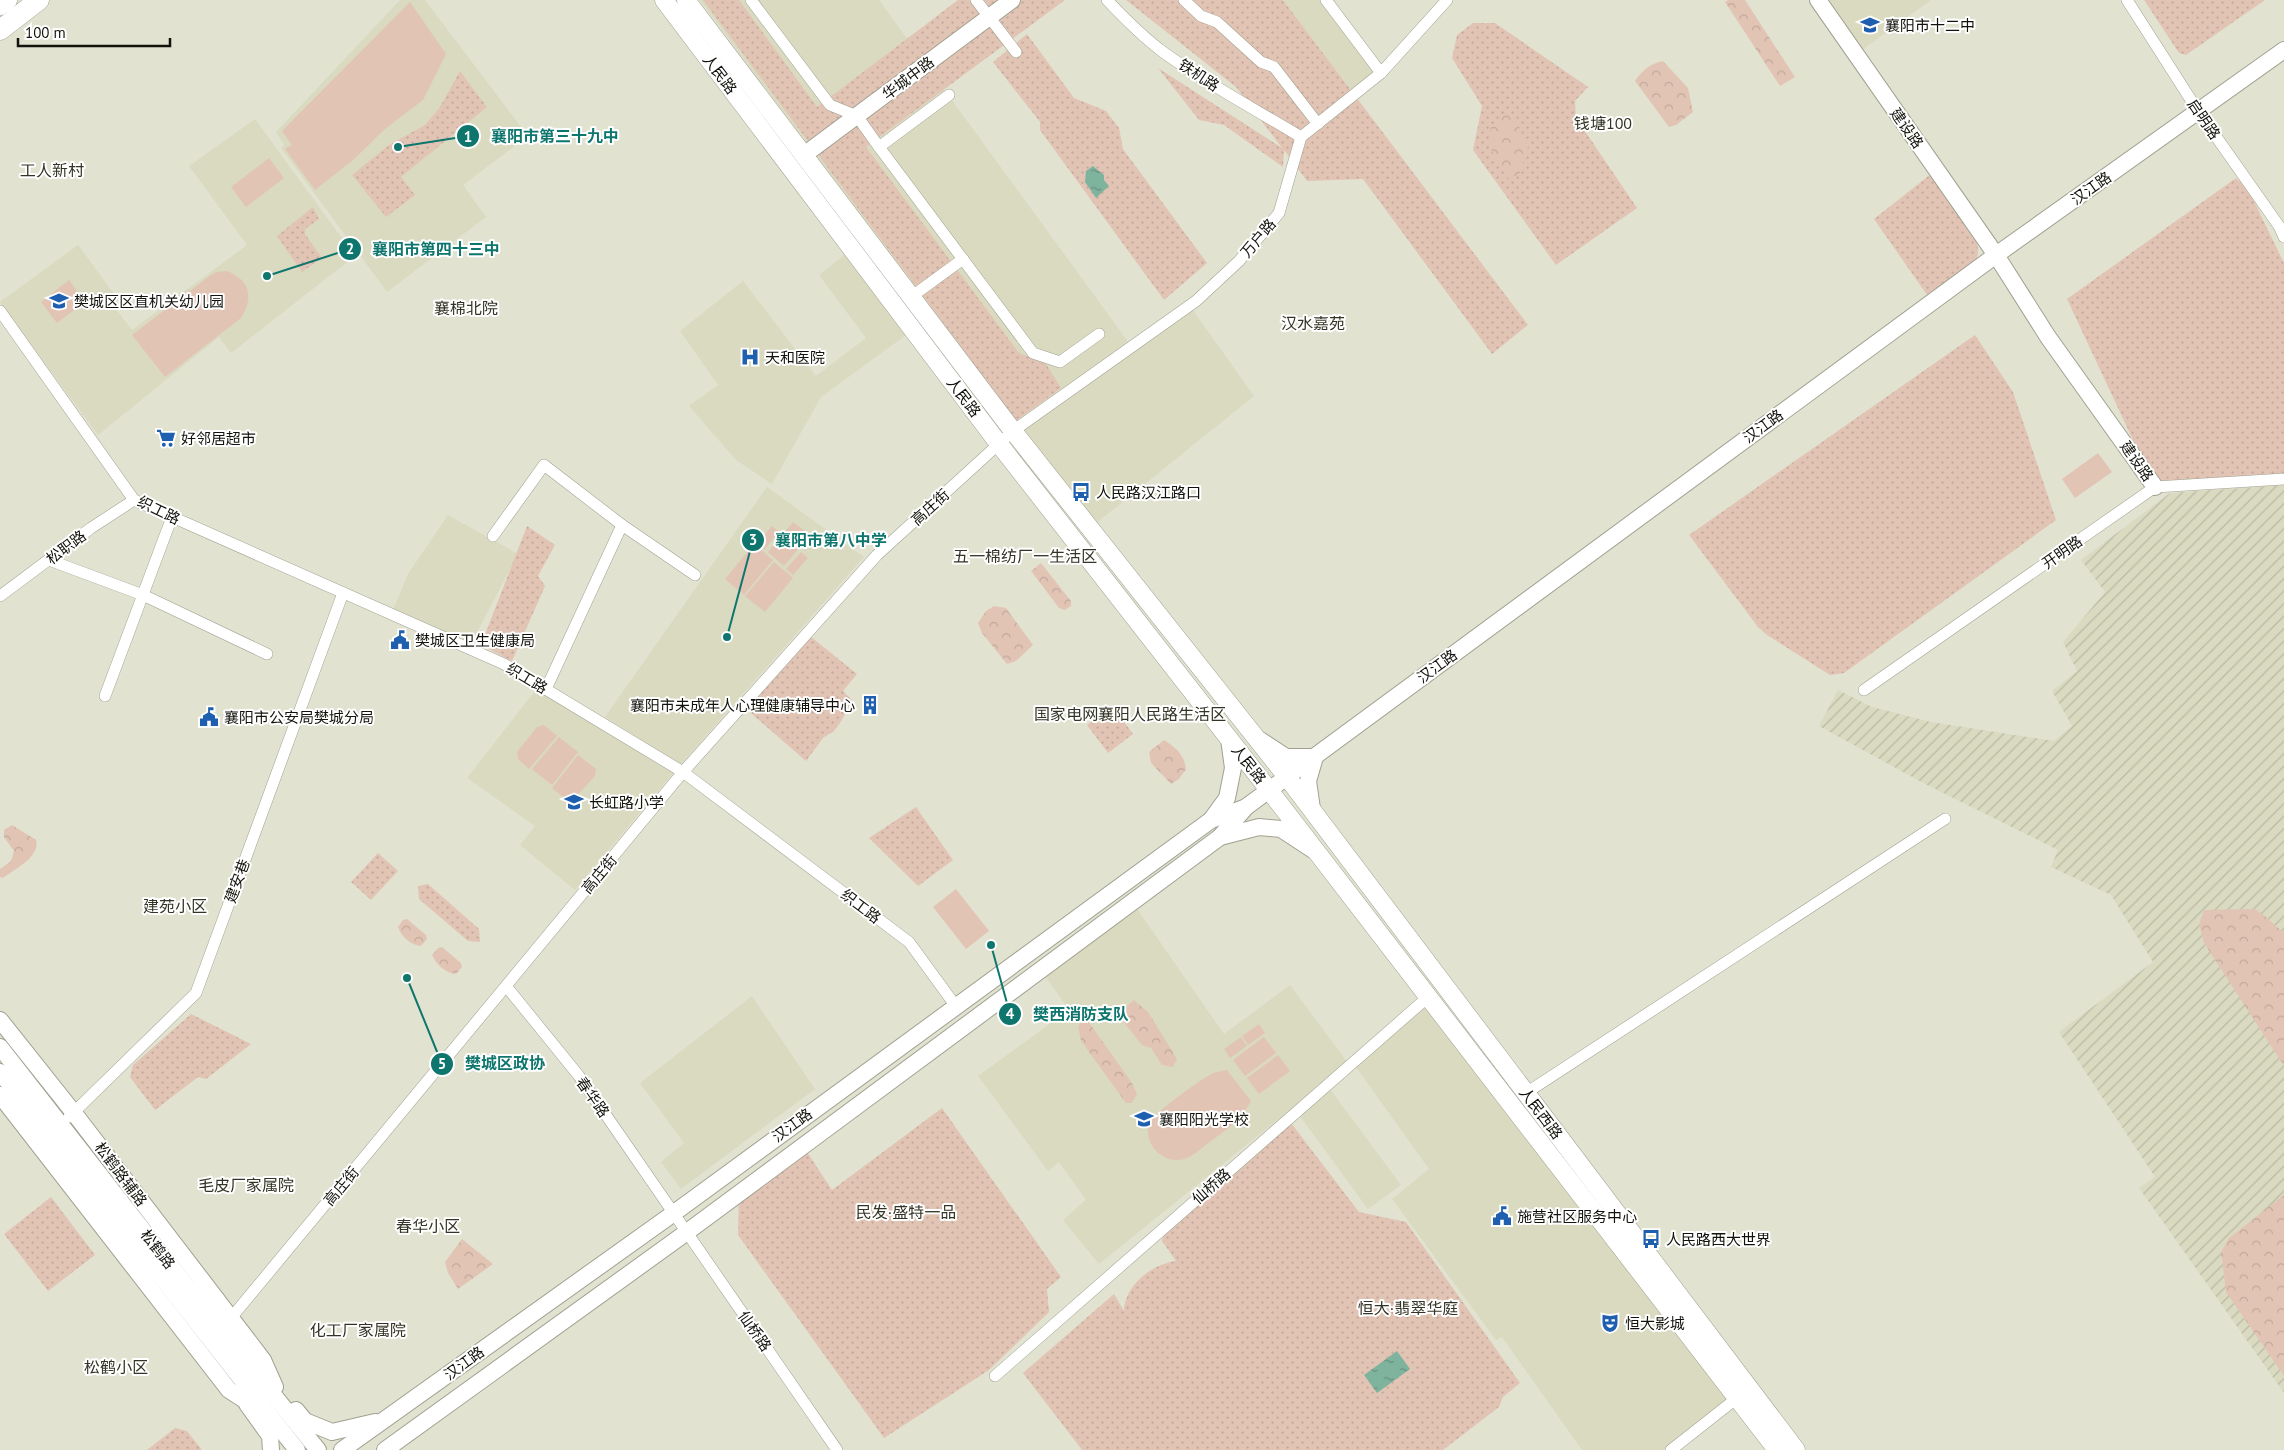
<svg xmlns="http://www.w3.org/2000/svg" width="2284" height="1450" viewBox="0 0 2284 1450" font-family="'PT Sans','Noto Sans SC',sans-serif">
	<defs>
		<pattern id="industrial-furrows" width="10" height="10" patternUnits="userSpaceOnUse" patternTransform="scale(1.25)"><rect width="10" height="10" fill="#dadac1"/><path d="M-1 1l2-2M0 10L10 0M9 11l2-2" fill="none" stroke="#babaa5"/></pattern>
		<pattern id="grass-dots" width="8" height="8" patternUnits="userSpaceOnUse" patternTransform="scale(1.25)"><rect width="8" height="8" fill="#e2c4b5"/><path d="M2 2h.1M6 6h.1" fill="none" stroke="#c1a89a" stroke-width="1.8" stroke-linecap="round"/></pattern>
		<pattern id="forest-crowns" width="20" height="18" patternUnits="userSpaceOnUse" patternTransform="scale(1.25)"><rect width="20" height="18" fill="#e2c4b5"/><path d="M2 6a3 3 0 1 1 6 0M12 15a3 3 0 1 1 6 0" fill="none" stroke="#c1a89a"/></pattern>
		<pattern id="water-ripples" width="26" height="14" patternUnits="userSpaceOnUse" patternTransform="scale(1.25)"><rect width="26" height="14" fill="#7eb39e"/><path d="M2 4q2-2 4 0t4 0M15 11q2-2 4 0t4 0" fill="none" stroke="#66907f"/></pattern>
	</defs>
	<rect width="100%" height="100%" fill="#e2e2d1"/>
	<g fill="#dadac1">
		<path d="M400,0h25l103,136 -65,49 23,32 -99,75 -106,-144 3,-3 -8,-13z"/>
		<path d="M700,0h179l250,343 58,-41 67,94 -160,129 -79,-100z"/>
		<path d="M1283,0h43l55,73 -26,22z"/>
		<path d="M1827,0h104l-69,50z"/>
		<path d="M255,119l100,137 -124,97 -12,-16 -121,98 -98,-133 78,-57 40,54 -6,5 20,26 115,-85 -58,-79z"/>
		<path d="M849,251l60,82 -88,64 -49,87 -36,-24 -47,-54 29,-21 -38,-54 63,-50 73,95 50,-38 -47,-63z"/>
		<path d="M767,487l97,70 -183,207 -76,-47z"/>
		<path d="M448,515l70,39 -48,92 -77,-36 15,-36z"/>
		<path d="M537,688l137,84 -99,118 -55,-45 15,-19 -68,-48z"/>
		<path d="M1135,906l89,128 66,-49 58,78 -249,201 -36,-44 23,-20 -27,-38 -11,9 -70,-95 91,-66 -26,-37z"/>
		<path d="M752,996l63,93 -134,100 -20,-27 23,-19 -44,-60z"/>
		<path d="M1428,997l309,401 -66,52h-89l-80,-113 -6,3 -104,-141 37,-30 -76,-106z"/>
		<path d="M1329,1088l72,97 -33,24 -71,-97z"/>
	</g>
	<path fill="url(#industrial-furrows)" d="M2284,485v908l-145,-205 16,-11 -96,-145 94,-70 -42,-67 -60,-28 7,-17 -133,-66 -106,-58 19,-36 34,17 59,15 123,19 18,-15 -20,-35 25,-20 -14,-29 42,-50 -24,-32 89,-67z"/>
	<g fill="url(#grass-dots)">
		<path d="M703,0h36l78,107 141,-107h107l-199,147 153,206 27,11 15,24 -45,33z"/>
		<path d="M1126,0h157l245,325 -36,29 -129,-175 -56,2 -23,-31 -1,17 -59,-42 -25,-5 -41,-52 124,80 -46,-61z"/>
		<path d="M2144,0h121l-79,55 -7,-2z"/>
		<path d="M1473,23h22l93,64 -13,14 1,17 61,90 -81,57 -83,-115 9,-44 -30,-48 5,-23z"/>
		<path d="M1027,34l47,64 32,13 13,17 4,21 84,114 -43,37 -124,-170v-8l-47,-60z"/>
		<path d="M460,71l27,36 -86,70 14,18 -29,22 -34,-42 37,-30 36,-20 15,-18z"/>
		<path d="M1936,170l41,67 1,16 -5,19 -41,30 -58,-83z"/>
		<path d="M2236,178l12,11 36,74v216l-129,8 -88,-188z"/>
		<path d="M313,207l6,12 -14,10v5l17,24 -20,14 -25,-36z"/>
		<path d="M1975,335l38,57 43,128 -212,153 -14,2 -63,-40 -9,-8 -69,-92z"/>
		<path d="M527,526l28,19 -17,31 7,10 -33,75 -31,-16z"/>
		<path d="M810,636l47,38 -14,17 9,9 -10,20 -8,11 -11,7 -17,23 -61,-53z"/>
		<path d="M1112,706l21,28 -25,19 -21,-28z"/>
		<path d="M916,807l37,53 -35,26 -49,-48z"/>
		<path d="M378,853l20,18 -27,29 -20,-18z"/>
		<path d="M428,884l51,45 1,13 -12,-1 -49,-42 -1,-13z"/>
		<path d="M191,1014l60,30 -45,35 -8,-2 -43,33 -25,-33 3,-12z"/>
		<path d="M942,1108l119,169 -14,12 2,23 -60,58 -105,68 -146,-203 1,-41 64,-48 29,44z"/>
		<path d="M1291,1123l68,89 47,10 114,161 -17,14 -4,10 -56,43h-361l-59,-77 91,-79 10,17c1,-26 28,-47 52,-50l-14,-20 1,-5z"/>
		<path d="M51,1197l44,58 -47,36 -44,-57z"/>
		<path d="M175,1428l12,3 15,19h-55z"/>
	</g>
	<g fill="url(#forest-crowns)">
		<path d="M1728,0h17l50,77 -15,9 -55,-84z"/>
		<path d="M1663,61l25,27 5,24 -17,13 -7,2 -34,-46c7,-11 15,-17 28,-20z"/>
		<path d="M1504,115h10l14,32 -9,28 -12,3 -19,-34 3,-17z"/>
		<path d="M1041,563l30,38v5l-6,4 -6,-2 -28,-37z"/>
		<path d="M994,606l12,2 27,37 -17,16 -9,3 -25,-31 -4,-10 8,-12z"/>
		<path d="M1164,740c12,8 20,14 22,29l-7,10 -8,5 -20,-21 -2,-11z"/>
		<path d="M12,825l24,15c5,16 -21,29 -33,38l-3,-1v-8l11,-8 3,-10 -10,-14v-7z"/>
		<path d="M2255,909c12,7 18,16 29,23v134l-80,-123 -5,-19 5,-14z"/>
		<path d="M407,919l19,16 1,4 -6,7c-11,-1 -20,-10 -23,-19l5,-7z"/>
		<path d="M442,947l19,16 1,4 -6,7c-11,-1 -20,-10 -24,-19l6,-7z"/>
		<path d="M1134,1000l14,12 29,47 -4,8 -11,-2 -11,-17 -9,-3 -20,-25v-10z"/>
		<path d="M1082,1021h6l44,62 5,11 -5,9h-6l-45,-62 -3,-15z"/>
		<path d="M2284,1195v181l-58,-84 -5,-40 8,-14z"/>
		<path d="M462,1239l31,25 -35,25 -10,-16 -3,-11z"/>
	</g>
	<g fill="#e2c4b5">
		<path d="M410,2l36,52 -23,46 -38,29 -33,32 -37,29 -30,-41 7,-4 -10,-14z"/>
		<path d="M269,158l15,20 -38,29 -15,-20z"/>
		<path d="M227,271c23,9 27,27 14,47l-76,59 -33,-42 76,-58 8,-5z"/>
		<path d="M69,280l16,22 -28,21 -16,-21z"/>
		<path d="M2098,453l14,19 -37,26 -13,-19z"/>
		<path d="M793,522l17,13 -26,31 -16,-14z"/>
		<path d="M772,526l7,6 -15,18 -8,-6z"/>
		<path d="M754,544l19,16 -29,35 -19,-16z"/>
		<path d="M801,552l7,6 -15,17 -7,-6z"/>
		<path d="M774,562l19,16 -28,34 -20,-16z"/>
		<path d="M544,725l13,11 -28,33 -11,-10 -1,-7 20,-25z"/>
		<path d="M559,737l19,15 -26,33 -20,-16z"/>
		<path d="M578,755l18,14 -1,7 -22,24h-6l-15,-12z"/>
		<path d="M956,889l33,42 -23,18 -33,-42z"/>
		<path d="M1259,1024l6,9 -17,12 -6,-9z"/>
		<path d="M1241,1037l6,9 -17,12 -6,-9z"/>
		<path d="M1264,1037l12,16 -31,23 -12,-16z"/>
		<path d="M1278,1055l12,16 -31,23 -12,-16z"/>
		<path d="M1227,1070l24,31c-11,20 -22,27 -40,40 -10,7 -20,19 -33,19 -19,1 -37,-20 -27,-39 7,-11 45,-38 57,-45 6,-4 13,-5 19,-6z"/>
	</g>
	<g fill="url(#water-ripples)">
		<path d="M1093,166l11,9v5l5,6 -13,12 -11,-16 1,-11z"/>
		<path d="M1397,1351l13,18 -33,24 -13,-18z"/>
	</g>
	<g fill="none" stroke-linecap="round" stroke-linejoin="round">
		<g stroke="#a0a190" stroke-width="12">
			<g id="street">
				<path d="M751,0l79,105 27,11 22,31"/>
				<path d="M976,0l40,52"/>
				<path d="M1107,0c17,18 36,37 56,52 44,32 92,57 138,85"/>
				<path d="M1184,0l17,16 16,6 44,40 13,5 44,57"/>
				<path d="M1326,0l55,73"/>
				<path d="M2127,0l71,111 81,115 5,11"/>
				<path d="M949,95l-70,52 154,206 27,9 39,-28"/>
				<path d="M911,297l52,-38"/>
				<path d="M0,311l134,189 370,164 179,108 226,170 46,63"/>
				<path d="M622,525l73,50"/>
				<path d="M493,536l51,-71 78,60 -76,164"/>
				<path d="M49,560l94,35 124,59"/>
				<path d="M0,596l91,-68 43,-28"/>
				<path d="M1864,690l291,-203 129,-8"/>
				<path d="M105,696l67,-179"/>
				<path d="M506,986l73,90 258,374"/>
				<path d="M1526,1093l419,-274"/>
				<path d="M69,1117l127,-124 147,-400"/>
				<path d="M227,1323l456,-551 194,-217 136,-124 183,-130 43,-40 40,-48 22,-76 80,-64 66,-73"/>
				<path d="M995,1376l433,-379"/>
				<path d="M1671,1450l66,-52"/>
			</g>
		</g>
		<g stroke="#a0a190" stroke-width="18">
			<g id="secondary">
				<path d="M1818,0l178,255 52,82 107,150"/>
				<path d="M804,155l208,-155"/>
				<path d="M1260,740l26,17h29l-7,24 4,28"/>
				<path d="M1211,820l16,-22 6,-30 -4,-29"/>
				<path d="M1220,837l39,-10 22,2 32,21"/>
				<path d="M0,1020l74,93 189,247 12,27"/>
				<path d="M0,1047l221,283 97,120"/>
				<path d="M0,1072l297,378"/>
				<path d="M0,1095l229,295 31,20"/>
				<path d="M247,1404l23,32 1,14"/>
				<path d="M296,1410l9,11 27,11 43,-10"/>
				<path d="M342,1450l332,-237 537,-393 33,-12"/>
				<path d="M385,1450l302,-218 533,-395 26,-30 750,-552 288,-205"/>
			</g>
		</g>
		<g stroke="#a0a190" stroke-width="19">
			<g id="primary">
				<path d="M664,0l335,444 270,346 508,660"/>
				<path d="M686,0l327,431 274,346 509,673"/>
			</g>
		</g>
		<g stroke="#a0a190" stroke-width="21">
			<g id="highway">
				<path d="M0,5l7,-5"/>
				<path d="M0,30l39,-30"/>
			</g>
		</g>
		<use href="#street" stroke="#fff" stroke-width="11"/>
		<use href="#secondary" stroke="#fff" stroke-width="16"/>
		<use href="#primary" stroke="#fff" stroke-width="18"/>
		<use href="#highway" stroke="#fff" stroke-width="20"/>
	</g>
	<defs>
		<g id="school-bare" transform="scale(1.5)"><path d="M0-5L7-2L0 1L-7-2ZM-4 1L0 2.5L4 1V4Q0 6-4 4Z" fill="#1f5fb0" stroke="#fff" stroke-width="2.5" paint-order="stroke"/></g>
		<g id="hospital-bare" transform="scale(1.5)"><path d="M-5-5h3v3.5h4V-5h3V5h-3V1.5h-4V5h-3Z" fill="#1f5fb0" stroke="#fff" stroke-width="2.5" paint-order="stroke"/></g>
		<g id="supermarket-bare" transform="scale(1.5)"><path d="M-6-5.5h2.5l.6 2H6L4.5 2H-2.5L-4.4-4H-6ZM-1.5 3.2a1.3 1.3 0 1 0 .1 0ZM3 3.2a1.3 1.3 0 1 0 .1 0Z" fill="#1f5fb0" stroke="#fff" stroke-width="2.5" paint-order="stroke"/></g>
		<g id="bus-bare" transform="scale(1.5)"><path d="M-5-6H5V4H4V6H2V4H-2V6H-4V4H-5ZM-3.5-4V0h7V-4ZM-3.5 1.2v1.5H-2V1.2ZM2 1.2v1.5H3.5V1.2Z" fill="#1f5fb0" stroke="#fff" stroke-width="2.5" paint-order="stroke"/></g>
		<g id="civic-bare" transform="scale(1.5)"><path d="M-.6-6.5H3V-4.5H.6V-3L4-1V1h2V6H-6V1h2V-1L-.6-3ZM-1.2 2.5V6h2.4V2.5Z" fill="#1f5fb0" stroke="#fff" stroke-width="2.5" paint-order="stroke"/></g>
		<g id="building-bare" transform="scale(1.5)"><path d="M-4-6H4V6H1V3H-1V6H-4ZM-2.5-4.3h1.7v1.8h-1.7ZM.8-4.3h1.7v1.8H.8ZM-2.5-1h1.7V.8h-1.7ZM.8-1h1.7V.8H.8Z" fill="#1f5fb0" stroke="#fff" stroke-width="2.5" paint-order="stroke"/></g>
		<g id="university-bare" transform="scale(1.5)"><path d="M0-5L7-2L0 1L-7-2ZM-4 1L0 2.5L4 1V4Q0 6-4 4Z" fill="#1f5fb0" stroke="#fff" stroke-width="2.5" paint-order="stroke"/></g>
		<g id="theatre-bare" transform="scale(1.5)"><path d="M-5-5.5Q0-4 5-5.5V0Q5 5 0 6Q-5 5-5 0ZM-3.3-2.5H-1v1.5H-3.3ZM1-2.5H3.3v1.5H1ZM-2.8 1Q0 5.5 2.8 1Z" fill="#1f5fb0" stroke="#fff" stroke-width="2.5" paint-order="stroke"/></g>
	</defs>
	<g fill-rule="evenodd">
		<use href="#school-bare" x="1870" y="25"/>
		<use href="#school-bare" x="59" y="301"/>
		<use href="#hospital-bare" x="750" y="357"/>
		<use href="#supermarket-bare" x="166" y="438"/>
		<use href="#bus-bare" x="1081" y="492"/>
		<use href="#civic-bare" x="400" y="640"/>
		<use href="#building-bare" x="870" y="705"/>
		<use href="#civic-bare" x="209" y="717"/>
		<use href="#university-bare" x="574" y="802"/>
		<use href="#school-bare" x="1144" y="1119"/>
		<use href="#civic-bare" x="1502" y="1216"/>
		<use href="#bus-bare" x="1651" y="1239"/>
		<use href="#theatre-bare" x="1610" y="1323"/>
	</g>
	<g text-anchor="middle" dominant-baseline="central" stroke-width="4" stroke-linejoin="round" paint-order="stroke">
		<g font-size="15" fill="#13130d" stroke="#fff" text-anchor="start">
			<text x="1885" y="25">襄阳市十二中</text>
			<text x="74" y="301">樊城区区直机关幼儿园</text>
			<text x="765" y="357">天和医院</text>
			<text x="181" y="438">好邻居超市</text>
			<text x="1096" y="492">人民路汉江路口</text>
			<text x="415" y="640">樊城区卫生健康局</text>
			<text x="855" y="705" text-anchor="end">襄阳市未成年人心理健康辅导中心</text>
			<text x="224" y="717">襄阳市公安局樊城分局</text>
			<text x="589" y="802">长虹路小学</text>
			<text x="1159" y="1119">襄阳阳光学校</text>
			<text x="1517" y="1216">施营社区服务中心</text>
			<text x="1666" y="1239">人民路西大世界</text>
			<text x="1625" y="1323">恒大影城</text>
		</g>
		<g font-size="15" fill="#13130d" stroke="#fff">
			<text transform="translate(720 74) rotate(53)">人民路</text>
			<text transform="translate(1199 75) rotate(33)">铁机路</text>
			<text transform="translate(908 78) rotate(-37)">华城中路</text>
			<text transform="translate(2204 119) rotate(56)">启明路</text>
			<text transform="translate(1907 128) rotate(55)">建设路</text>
			<text transform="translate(2091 188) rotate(-35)">汉江路</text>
			<text transform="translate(1258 238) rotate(-50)">万户路</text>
			<text transform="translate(964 397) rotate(53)">人民路</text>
			<text transform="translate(1763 426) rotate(-36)">汉江路</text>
			<text transform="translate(2137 461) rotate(55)">建设路</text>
			<text transform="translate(930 507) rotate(-42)">高庄街</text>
			<text transform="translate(159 510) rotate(26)">织工路</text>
			<text transform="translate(66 547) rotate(-37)">松职路</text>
			<text transform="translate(2062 552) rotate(-35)">开明路</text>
			<text transform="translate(1437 666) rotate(-36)">汉江路</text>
			<text transform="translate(527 678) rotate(31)">织工路</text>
			<text transform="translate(1249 764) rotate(52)">人民路</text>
			<text transform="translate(599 874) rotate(-50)">高庄街</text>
			<text transform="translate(237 881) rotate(-70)">建安巷</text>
			<text transform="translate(861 906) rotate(37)">织工路</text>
			<text transform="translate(593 1097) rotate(55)">春华路</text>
			<text transform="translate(1541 1113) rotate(53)">人民西路</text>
			<text transform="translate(792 1125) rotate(-36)">汉江路</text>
			<text transform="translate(121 1174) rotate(53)">松鹤路辅路</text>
			<text transform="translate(341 1186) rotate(-50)">高庄街</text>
			<text transform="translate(1211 1186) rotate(-41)">仙桥路</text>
			<text transform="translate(158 1249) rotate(52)">松鹤路</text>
			<text transform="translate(755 1331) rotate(55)">仙桥路</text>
			<text transform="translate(464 1363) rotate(-36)">汉江路</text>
		</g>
		<g font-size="16" fill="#343426" stroke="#fff">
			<text x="1603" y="123">钱塘100</text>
			<text x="52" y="170">工人新村</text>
			<text x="466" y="308">襄棉北院</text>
			<text x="1313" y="323">汉水嘉苑</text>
			<text x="1025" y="556">五一棉纺厂一生活区</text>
			<text x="1130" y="714">国家电网襄阳人民路生活区</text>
			<text x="175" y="906">建苑小区</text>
			<text x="246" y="1185">毛皮厂家属院</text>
			<text x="906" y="1212">民发·盛特一品</text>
			<text x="428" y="1226">春华小区</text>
			<text x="1408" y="1308">恒大·翡翠华庭</text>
			<text x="358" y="1330">化工厂家属院</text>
			<text x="116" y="1367">松鹤小区</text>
		</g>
	</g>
	<path fill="none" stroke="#0f766e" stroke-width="2" d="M398 147L468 136M267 276L350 249M727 637L753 540M991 945L1010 1014M407 978L442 1064"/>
	<g fill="#0f766e" stroke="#fff" stroke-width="2">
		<circle cx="398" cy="147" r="5"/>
		<circle cx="267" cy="276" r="5"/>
		<circle cx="727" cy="637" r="5"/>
		<circle cx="991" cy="945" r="5"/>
		<circle cx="407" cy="978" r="5"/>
		<circle cx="468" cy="136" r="12"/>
		<circle cx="350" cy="249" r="12"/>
		<circle cx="753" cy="540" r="12"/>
		<circle cx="1010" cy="1014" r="12"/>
		<circle cx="442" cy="1064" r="12"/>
	</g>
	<g font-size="15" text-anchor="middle" font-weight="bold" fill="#fff">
		<text x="468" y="142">1</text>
		<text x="350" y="254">2</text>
		<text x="753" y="545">3</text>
		<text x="1010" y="1019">4</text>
		<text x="442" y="1069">5</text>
	</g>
	<g font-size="16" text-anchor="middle" font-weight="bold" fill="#0f766e" stroke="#fff" stroke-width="4" stroke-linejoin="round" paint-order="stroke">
		<text x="555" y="142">襄阳市第三十九中</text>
		<text x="436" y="255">襄阳市第四十三中</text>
		<text x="831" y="546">襄阳市第八中学</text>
		<text x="1081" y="1020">樊西消防支队</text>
		<text x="505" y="1069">樊城区政协</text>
	</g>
	<path d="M18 38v8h152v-8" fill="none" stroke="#13130d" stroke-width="2.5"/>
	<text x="25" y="38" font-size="15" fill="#13130d" stroke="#ffffff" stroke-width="4" paint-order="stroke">100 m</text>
</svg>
